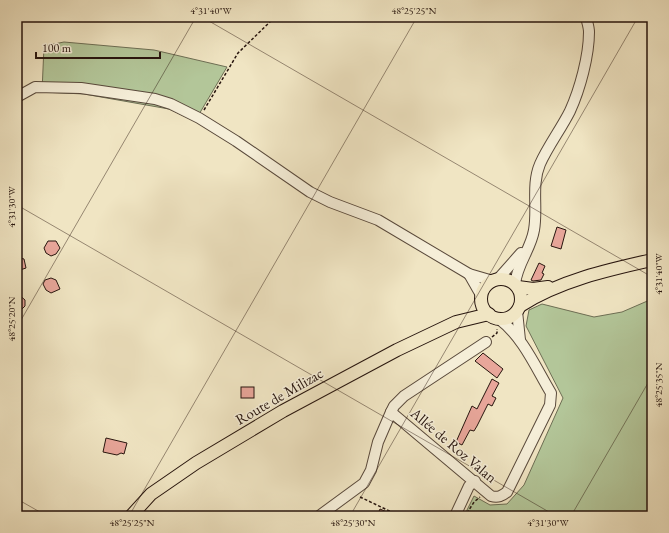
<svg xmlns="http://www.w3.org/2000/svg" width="669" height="533" viewBox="0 0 669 533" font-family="'EB Garamond',serif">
	<rect width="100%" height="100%" fill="#f0e5c3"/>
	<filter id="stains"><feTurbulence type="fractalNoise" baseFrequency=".005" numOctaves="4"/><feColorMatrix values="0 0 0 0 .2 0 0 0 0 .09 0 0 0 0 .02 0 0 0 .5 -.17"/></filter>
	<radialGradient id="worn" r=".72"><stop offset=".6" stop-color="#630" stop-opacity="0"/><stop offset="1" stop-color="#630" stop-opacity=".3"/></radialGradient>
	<g fill="#b3c699" stroke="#6d6e54">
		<path d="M64,42l90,8 73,17 -32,54 -26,-12 -85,-15 -42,-2 2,-46z"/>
		<path d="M652,299v217h-188l10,-20 16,9 17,-1 17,-19 39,-87 -37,-72 3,-16 13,-6 52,13 28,-5z"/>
	</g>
	<g fill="#e8a69a" stroke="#27150e">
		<path d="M557,227l9,3 -5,19 -10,-3z"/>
		<path d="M48,241h8l4,7 -4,6 -5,2 -5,-3 -2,-5z"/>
		<path d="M17,257l7,2 2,9 -9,3z"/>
		<path d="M539,263l6,3 -3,7 2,1 -3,6 -8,1 -2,-1z"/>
		<path d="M51,278l5,2 4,9 -9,4 -5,-3 -3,-6 2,-4z"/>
		<path d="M17,293l8,7v6l-8,8z"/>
		<path d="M483,353l20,16 -6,9 -22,-17z"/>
		<path d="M492,379l7,4 -7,13 4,2 -4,8 -4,-2 -11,22 -3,5 -4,-1 -8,15 -6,-3 16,-36 5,3z"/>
		<rect x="241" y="387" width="13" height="11"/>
		<path d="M106,438l21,5 -3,11 -3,-1 -4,2 -14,-3z"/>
		<path d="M380,509l16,7h-19z"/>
	</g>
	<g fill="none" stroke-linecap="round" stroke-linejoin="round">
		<g stroke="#59493b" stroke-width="12">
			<g id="minor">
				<path d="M17,97l18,-10 46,1 74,11 16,5 28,14 37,23 74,51 20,10 48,18 91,54 24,7"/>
				<path d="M469,274l12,21"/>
				<path d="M498,279l23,-26"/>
				<path d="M515,284c2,-20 16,-35 19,-54 4,-22 -3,-45 6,-66 8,-18 21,-35 30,-53 10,-22 19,-55 19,-79 0,-5 -2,-10 -3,-15"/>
				<path d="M517,311l3,29"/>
				<path d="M391,412l3,-6 10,-10 82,-54"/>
				<path d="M319,516l45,-33 7,-13 7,-28 13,-30 100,84c7,2 11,0 16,-4l43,-87 1,-12c-15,-25 -28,-56 -52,-74"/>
				<path d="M455,516l14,-30 6,-5"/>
			</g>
		</g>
		<g stroke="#27150e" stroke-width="14">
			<g id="major">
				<circle cx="501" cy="299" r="20"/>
				<path d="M518,287l15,2 15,-2"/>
				<path d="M520,306c39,-25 87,-36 132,-46"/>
				<path d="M131,516l20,-22 45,-31 87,-52 114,-61 59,-28 33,-8"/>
			</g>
		</g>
		<g stroke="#27150e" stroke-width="1.5" stroke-dasharray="3 2" stroke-linecap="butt">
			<path d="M17,24l7,-7"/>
			<path d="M204,110l34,-57 37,-36"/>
			<path d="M492,337l5,-4v-4"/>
			<path d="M360,497l40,19"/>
			<path d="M467,513l7,-11 6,-5"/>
		</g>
		<use href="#minor" stroke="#f5eed8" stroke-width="10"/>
		<use href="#major" stroke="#f0e5c3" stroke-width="12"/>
	</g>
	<path fill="none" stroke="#27150e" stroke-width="1" stroke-opacity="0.45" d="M202,17l450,260M17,205l539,311M17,327l179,-310M17,499l30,17M129,516l288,-499M350,516l288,-499M571,516l81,-140"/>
	<g text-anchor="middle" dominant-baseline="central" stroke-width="3" stroke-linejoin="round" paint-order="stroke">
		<g font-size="15" fill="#27150e" stroke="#f5eed8">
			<text transform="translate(279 396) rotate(-30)">Route de Milizac</text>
			<text transform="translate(454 445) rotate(40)">Allée de Roz Valan</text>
		</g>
	</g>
	<rect width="669" height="533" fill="none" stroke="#f0e5c3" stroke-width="44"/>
	<path d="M36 52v6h124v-6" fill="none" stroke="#27150e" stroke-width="2"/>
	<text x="42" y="52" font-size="12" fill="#27150e" stroke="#f5eed8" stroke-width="3" paint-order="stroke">100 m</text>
	<rect x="22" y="22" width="625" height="489" fill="none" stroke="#27150e" stroke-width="1.5"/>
	<g font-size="10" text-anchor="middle" fill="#27150e">
		<text x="211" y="14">4°31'40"W</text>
		<text x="414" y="14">48°25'25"N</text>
		<text transform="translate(11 207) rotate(-90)" y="4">4°31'30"W</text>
		<text transform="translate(658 274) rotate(-90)" y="4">4°31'40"W</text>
		<text transform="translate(11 319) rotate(-90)" y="4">48°25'20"N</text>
		<text transform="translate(658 385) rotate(-90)" y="4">48°25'35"N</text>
		<text x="132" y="526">48°25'25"N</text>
		<text x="353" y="526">48°25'30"N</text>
		<text x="548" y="526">4°31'30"W</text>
	</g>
	<rect width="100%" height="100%" filter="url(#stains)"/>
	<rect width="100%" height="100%" fill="url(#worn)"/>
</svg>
